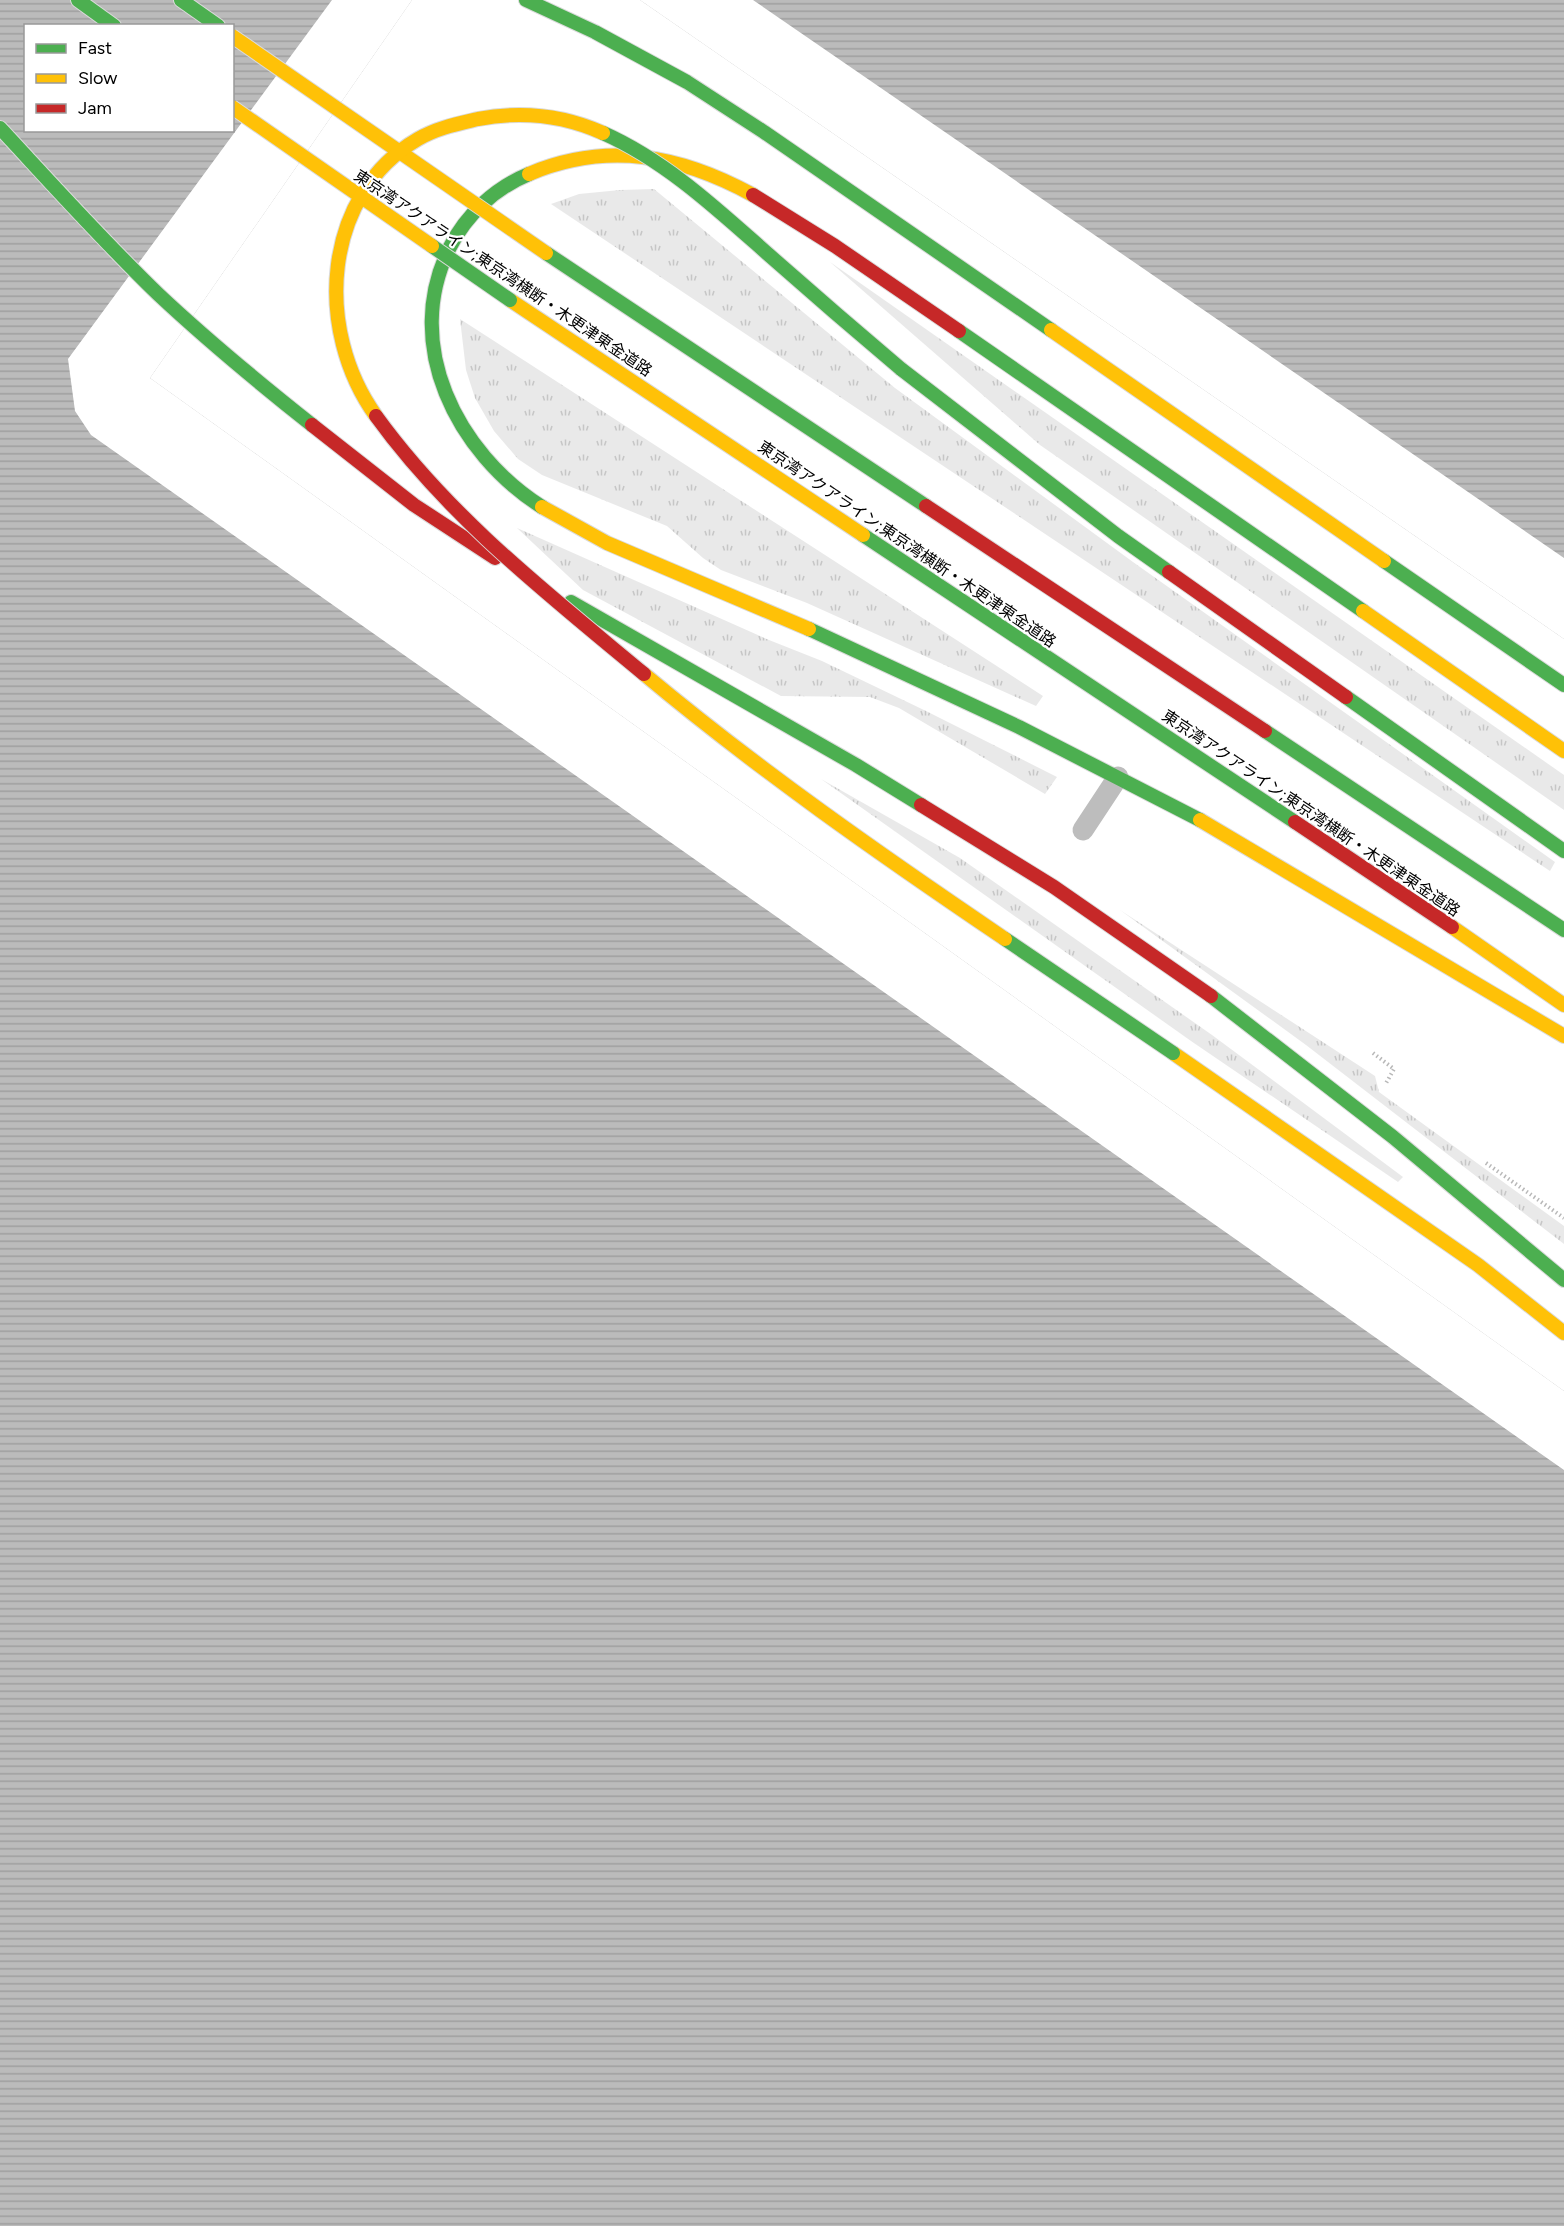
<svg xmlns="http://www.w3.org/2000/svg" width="1564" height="2226" viewBox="0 0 1564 2226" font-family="Figtree,'Noto Sans JP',sans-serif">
	<defs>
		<pattern id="grass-tufts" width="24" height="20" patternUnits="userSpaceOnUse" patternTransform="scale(1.5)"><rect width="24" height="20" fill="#e9e9e9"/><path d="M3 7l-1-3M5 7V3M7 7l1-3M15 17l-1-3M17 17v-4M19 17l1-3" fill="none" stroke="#c6c6c6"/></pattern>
		<pattern id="water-rules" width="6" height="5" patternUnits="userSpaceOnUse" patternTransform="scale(1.5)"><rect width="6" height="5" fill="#bbb"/><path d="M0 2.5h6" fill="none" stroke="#9f9f9f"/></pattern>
	</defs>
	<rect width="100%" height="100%" fill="#fff"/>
	<g fill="url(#grass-tufts)">
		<path d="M654,189l241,199 238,174 422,300 -5,9 -999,-667 28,-10 41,-4z"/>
		<path d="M830,262l734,513v35l-524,-365z"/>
		<path d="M460,319l583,377 -7,10 -229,-103 -86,-33 -18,-12 -36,-32 -125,-51 -24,-16 -24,-28 -19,-33 -9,-28z"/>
		<path d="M517,528l252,112 53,21 104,50 131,66 -12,17 -146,-86 -29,-11 -89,-1 -198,-106z"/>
		<path d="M821,779l139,79 252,177 191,142 -5,5 -207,-141z"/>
		<path d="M1120,910l255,166 4,16 185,134v18l-258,-199z"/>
	</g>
	<g fill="url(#water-rules)" fill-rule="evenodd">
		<path d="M0,0h412l-262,378 1414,1013v835h-1564zM26,26h206v104h-206z"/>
		<path d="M640,0h924v639z"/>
	</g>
	<g fill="#fff">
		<path d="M332,0h80l-262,378 1414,1013v79l-1473,-1035 -16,-24 -7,-52z"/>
		<path d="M640,0h113l811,558v81z"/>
	</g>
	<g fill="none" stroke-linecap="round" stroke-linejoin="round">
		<g stroke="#dbdbdb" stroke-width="16">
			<g id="fast">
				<path d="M78,0l36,26"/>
				<path d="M181,0l37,26"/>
				<path d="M526,0l69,32 92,50 77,50 287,198"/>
				<path d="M0,128c52,56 103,113 158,166 49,46 101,89 154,131"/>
				<path d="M529,174c-34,14 -63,41 -79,73 -49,97 7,206 92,260"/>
				<path d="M546,253l380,253"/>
				<path d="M959,331l404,280"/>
				<path d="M901,369l217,167 51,36"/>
				<path d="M863,535l432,287"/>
				<path d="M1384,561l180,124"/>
				<path d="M571,602l285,163 65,40"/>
				<path d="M809,629l210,98 181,93"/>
				<path d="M1346,697l218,154"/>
				<path d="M1265,731l299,199"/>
				<path d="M1211,996l182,141 171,143"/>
			</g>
		</g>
		<g stroke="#dbdbdb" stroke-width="16">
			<g id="slow">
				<path d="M529,174c78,-33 151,-19 224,21"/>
				<path d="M510,300l353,235"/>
				<path d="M1051,330l333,231"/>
				<path d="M542,507l65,36 202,86"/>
				<path d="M1363,611l201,140"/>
				<path d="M1200,820l364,216"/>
				<path d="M1452,927l112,78"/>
				<path d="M1173,1053l305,212 86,68"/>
			</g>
		</g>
		<g stroke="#dbdbdb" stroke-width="16">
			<g id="jam">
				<path d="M753,195l82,51 124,85"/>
				<path d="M312,425l102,80 81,53"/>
				<path d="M926,506l339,225"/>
				<path d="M1169,572l177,125"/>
				<path d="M921,805l133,82 157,109"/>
				<path d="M1295,822l157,105"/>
			</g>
		</g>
		<g stroke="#b8b8b8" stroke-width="4" stroke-dasharray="1.5 3" stroke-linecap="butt">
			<path d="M1373,1053l21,16 -9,16"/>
			<path d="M1486,1163l78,55"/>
		</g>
		<path stroke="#bdbdbd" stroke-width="21" d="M1083,830l35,-53"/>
		<use href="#fast" stroke="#4caf50" stroke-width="14"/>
		<use href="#slow" stroke="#ffc107" stroke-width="14"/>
		<use href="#jam" stroke="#c62828" stroke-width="14"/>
		<g stroke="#dbdbdb" stroke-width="16" stroke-linecap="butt">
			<g id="fast-bridge">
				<path d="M603,133c63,28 114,76 166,122 43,38 87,76 132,114"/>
				<path d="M432,246l78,54"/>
				<path d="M1005,939l168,114"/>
			</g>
		</g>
		<g stroke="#dbdbdb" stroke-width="16" stroke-linecap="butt">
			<g id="slow-bridge">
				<path d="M232,36l314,217"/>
				<path d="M232,107l200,139"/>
				<path d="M376,416c-62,-86 -54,-221 42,-277 19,-11 39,-15 60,-20 42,-8 85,-4 125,14"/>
				<path d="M644,674c115,96 237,181 361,265"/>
			</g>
		</g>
		<g stroke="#dbdbdb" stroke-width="16" stroke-linecap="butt">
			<path id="jam-bridge" d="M376,416c73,101 172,178 268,258"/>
		</g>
		<use href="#fast-bridge" stroke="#4caf50" stroke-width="14"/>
		<use href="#slow-bridge" stroke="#ffc107" stroke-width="14"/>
		<use href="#jam-bridge" stroke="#c62828" stroke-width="14"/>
	</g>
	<g text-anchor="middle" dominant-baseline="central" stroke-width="4.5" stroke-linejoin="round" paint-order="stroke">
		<g font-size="16" fill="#000" stroke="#fff">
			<text transform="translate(503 273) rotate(34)">東京湾アクアライン;東京湾横断・木更津東金道路</text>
			<text transform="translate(907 544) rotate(34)">東京湾アクアライン;東京湾横断・木更津東金道路</text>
			<text transform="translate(1311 813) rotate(34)">東京湾アクアライン;東京湾横断・木更津東金道路</text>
		</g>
	</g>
	<rect x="24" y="24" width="210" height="108" fill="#ffffff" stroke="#999999" stroke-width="1.5"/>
	<rect x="36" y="44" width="30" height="9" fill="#4caf50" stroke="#999999" stroke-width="1.5"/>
	<text x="78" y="54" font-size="18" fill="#000000">Fast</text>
	<rect x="36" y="74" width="30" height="9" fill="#ffc107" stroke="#999999" stroke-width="1.5"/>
	<text x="78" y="84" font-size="18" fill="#000000">Slow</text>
	<rect x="36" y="104" width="30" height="9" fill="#c62828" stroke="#999999" stroke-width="1.5"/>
	<text x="78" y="114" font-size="18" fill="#000000">Jam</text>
</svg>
